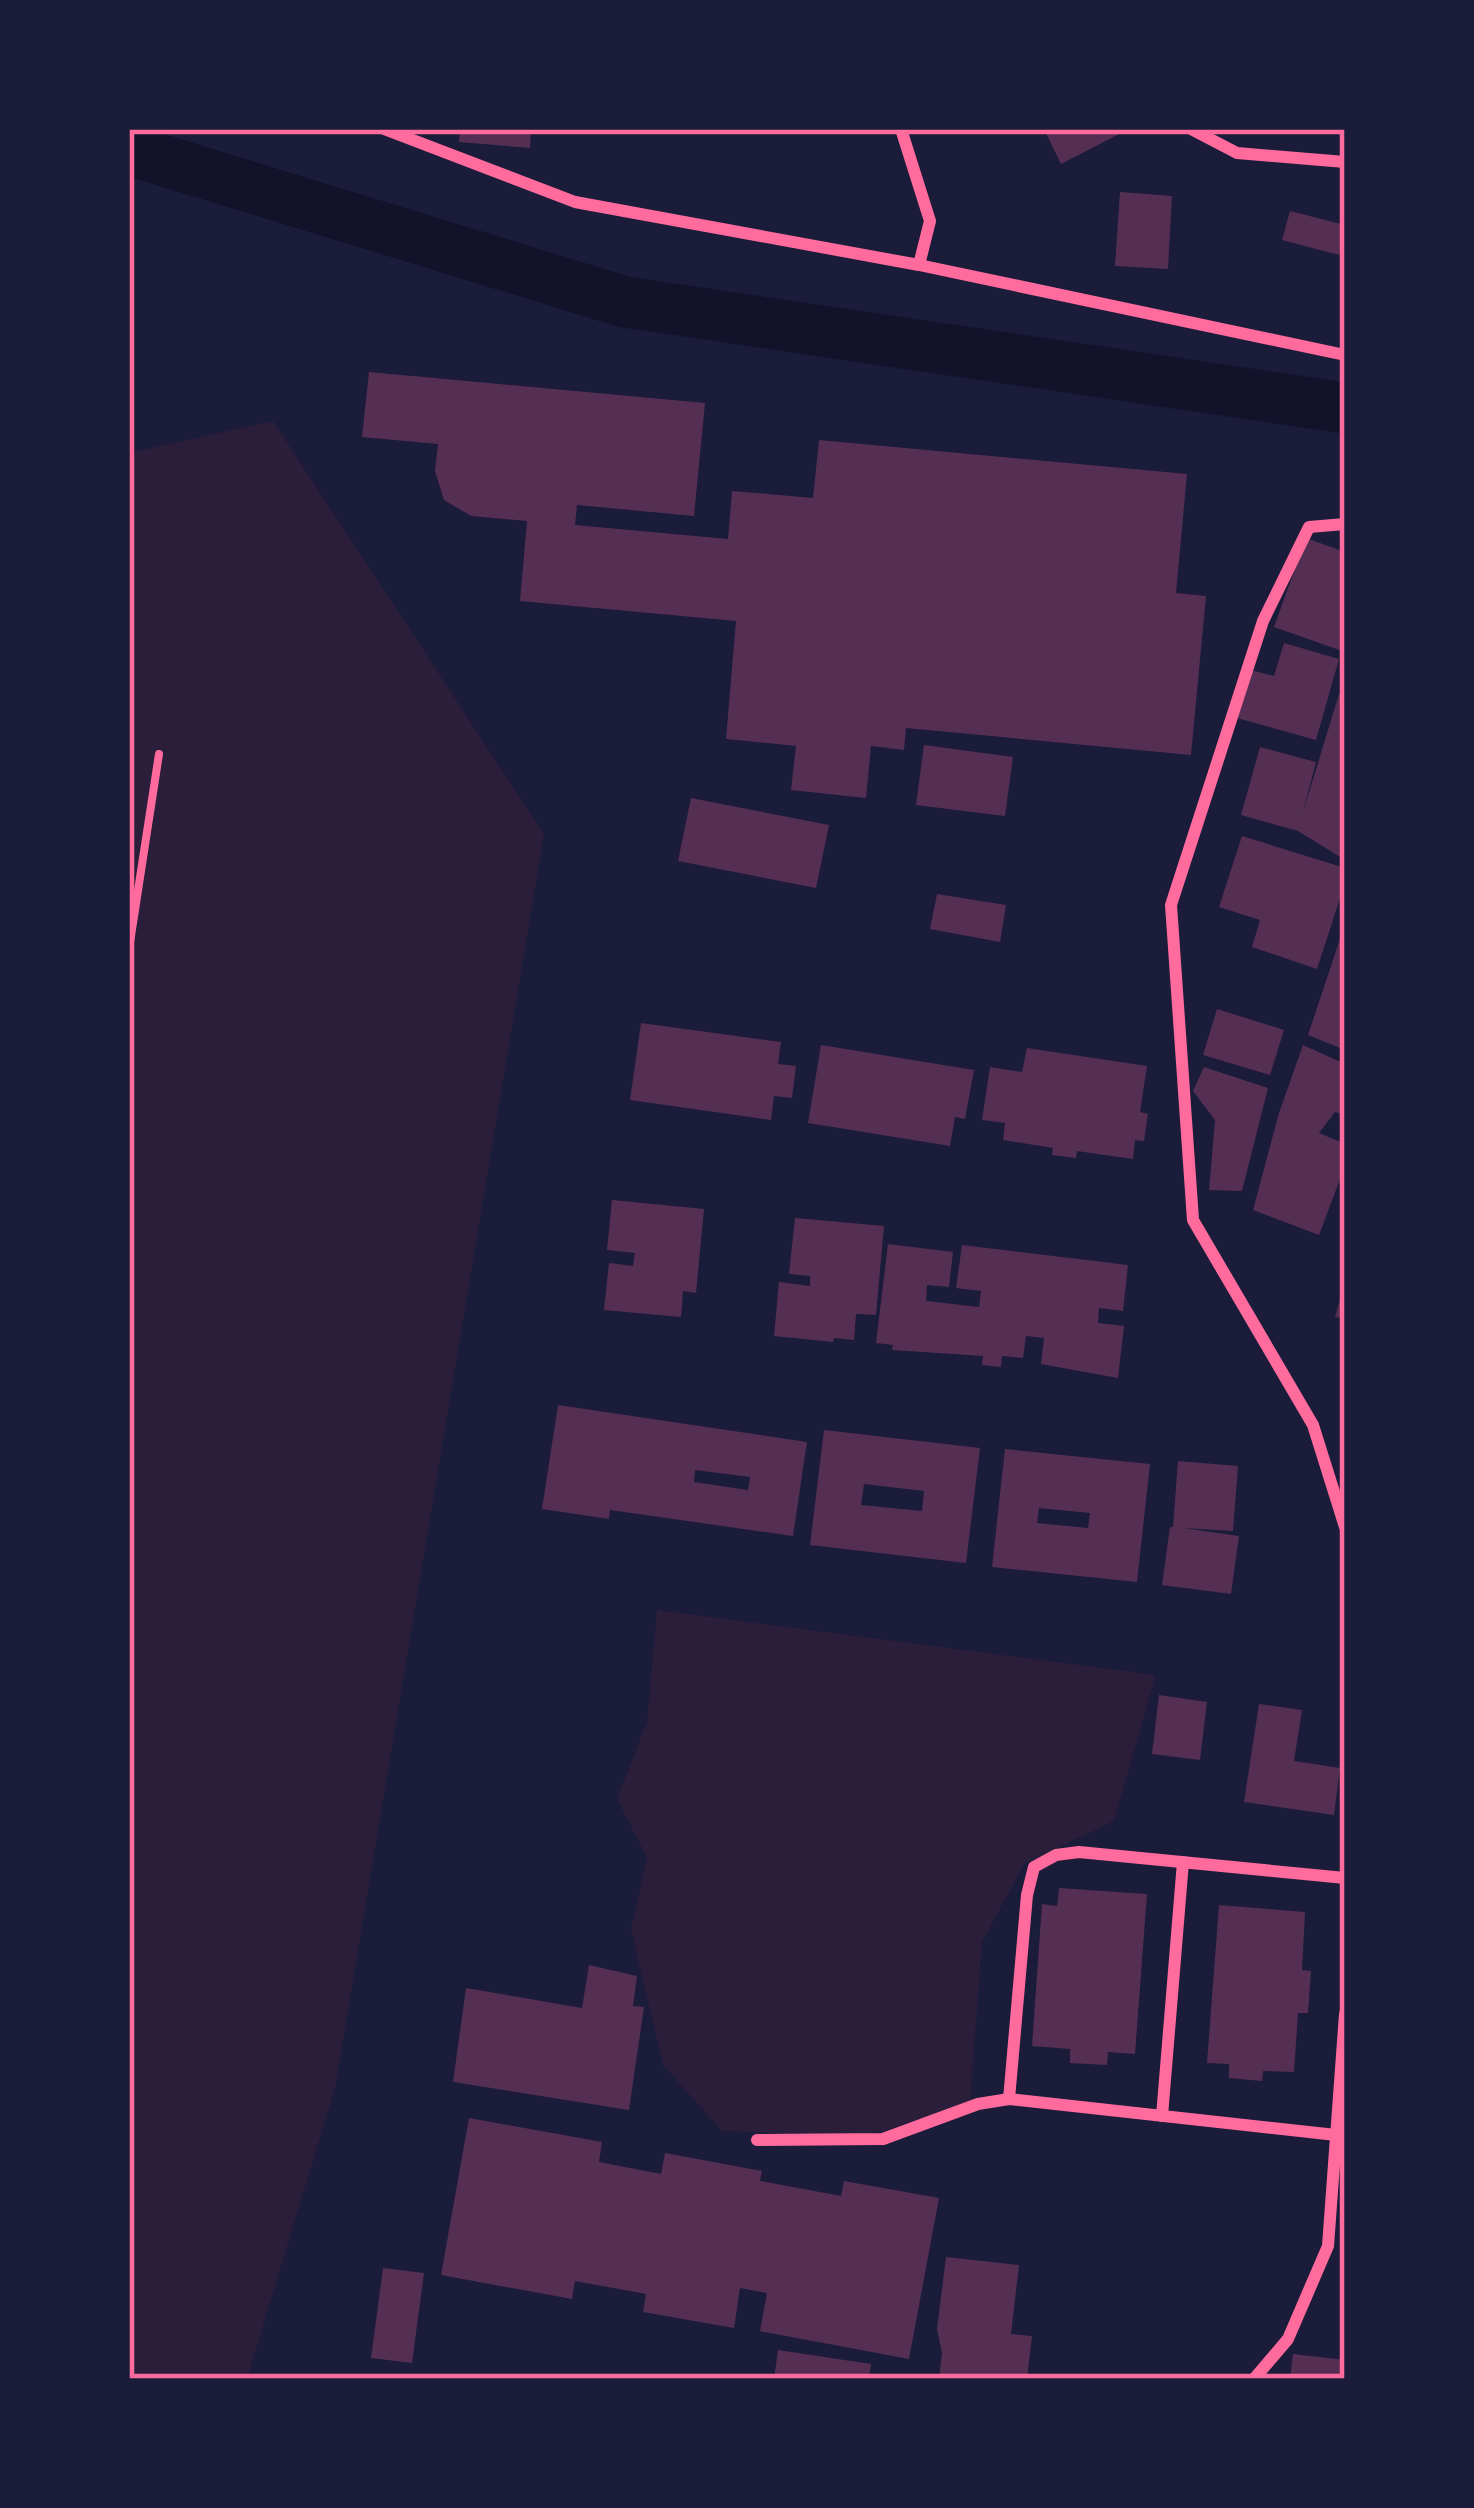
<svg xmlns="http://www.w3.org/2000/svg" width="1474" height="2508" viewBox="0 0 1474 2508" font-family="Karla,sans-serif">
	<rect width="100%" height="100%" fill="#1b1b3a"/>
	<g fill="#2a1e3b">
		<path d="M273,421l271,413 -209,1254 -88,291h-118v-1926z"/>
		<path d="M657,1610l499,65 -42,146 -90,43 -42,78 -12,160 -105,35 -143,-6 -59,-66 -32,-136 16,-71 -30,-59 30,-77z"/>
	</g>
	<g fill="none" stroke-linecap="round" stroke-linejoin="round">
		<path stroke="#12122b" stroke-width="51" d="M129,150l496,152 720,106"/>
	</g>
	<g fill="#542f53" fill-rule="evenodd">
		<path d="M460,129h71l-1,19 -71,-6z"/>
		<path d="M1044,129h85l-68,35z"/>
		<path d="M1120,192l52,4 -4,73 -53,-3z"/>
		<path d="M1290,211l55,14 -6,30 -57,-15z"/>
		<path d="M369,372l336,31 -11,113 -117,-11 -2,20 153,14 4,-48 81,7 6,-58 368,34 -11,119 30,3 -15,159 -285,-27 -2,22 -33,-4 -5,52 -75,-8 5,-44 -70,-7 10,-118 -216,-20 7,-80 -56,-5 -27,-16 -9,-29 3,-27 -76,-7z"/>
		<path d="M1306,538l39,14v100l-71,-25z"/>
		<path d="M1284,643l55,16 -23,81 -79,-22 14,-48 23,6z"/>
		<path d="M1339,694l6,2v164l-47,-29 -57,-16 19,-68 56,15 -13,50z"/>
		<path d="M924,745l89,12 -8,59 -89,-11z"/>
		<path d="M691,798l138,27 -13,63 -138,-27z"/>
		<path d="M1242,836l103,32v15l-28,86 -65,-22 8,-27 -41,-13z"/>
		<path d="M937,894l69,11 -6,37 -70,-13z"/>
		<path d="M1344,927l1,1v122l-37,-15z"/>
		<path d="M1217,1009l67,21 -14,45 -67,-20z"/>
		<path d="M641,1023l140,19 -3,22 18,2 -4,32 -18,-2 -3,24 -141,-20z"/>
		<path d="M821,1045l153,25 -9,49 -10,-2 -5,29 -142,-23z"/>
		<path d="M1303,1045l42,19v51l-10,-3 -16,21 26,11v22l-26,69 -66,-25 26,-97z"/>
		<path d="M1027,1048l120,18 -7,46 8,2 -4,27 -9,-1 -2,19 -56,-8 -1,7 -24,-3 1,-7 -50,-8 2,-17 -23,-3 8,-53 32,5z"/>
		<path d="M1204,1067l64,21 -26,103 -33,-1 6,-70 -22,-29z"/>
		<path d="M612,1200l92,9 -8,84 -13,-2 -2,26 -77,-7 5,-47 24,3 2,-13 -28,-3z"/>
		<path d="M795,1218l89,8 -8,89 -20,-1 -2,26 -20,-2 -1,4 -59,-6 5,-54 31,4v-10l-21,-2z"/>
		<path d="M888,1244l65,8 -4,35 -22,-2 -1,16 53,6 2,-16 -25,-3 6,-43 166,20 -5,46 -24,-3 -1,15 26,3 -6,52 -77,-14 3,-26 -18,-2 -3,22 -21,-2 -1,11 -19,-2 1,-9 -91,-6 1,-5 -17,-2z"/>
		<path d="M1344,1285h1v34l-10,-2z"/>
		<path d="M558,1405l249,37 -14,94 -183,-26 -1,9 -67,-10zM695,1470l55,7 -2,13 -54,-8z"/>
		<path d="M824,1430l156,18 -14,115 -156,-18zM864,1484l60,7 -2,20 -61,-6z"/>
		<path d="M1005,1449l145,15 -13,118 -145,-15zM1039,1508l51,5 -2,15 -51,-5z"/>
		<path d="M1178,1461l60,5 -5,65 -50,-3 56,8 -8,58 -69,-9 8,-58h3z"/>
		<path d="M1159,1695l48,7 -7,58 -48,-6z"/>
		<path d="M1259,1704l43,6 -8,51 46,7 -6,47 -90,-13z"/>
		<path d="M1059,1888l88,6 -12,160 -27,-2 -1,13 -37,-2v-14l-38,-3 10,-142 15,2z"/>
		<path d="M1219,1905l86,7 -3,58 9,1 -3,42h-10l-4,59 -31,-1 -1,10 -33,-3v-14l-22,-1z"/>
		<path d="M589,1965l48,11 -4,30 11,1 -15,103 -176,-28 13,-94 116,20z"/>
		<path d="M469,2118l133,24 -3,20 62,12 4,-21 97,18 -2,10 81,15 3,-15 95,17 -30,161 -149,-28 7,-38 -27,-5 -6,40 -91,-16 3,-18 -71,-13 -3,18 -131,-24z"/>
		<path d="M946,2257l73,8 -8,69 21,2 -5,43h-88l3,-26 -5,-24z"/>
		<path d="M383,2268l41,5 -12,90 -41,-5z"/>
		<path d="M778,2350l93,14 -2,15h-95z"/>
		<path d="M1293,2354l52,6v19h-55z"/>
	</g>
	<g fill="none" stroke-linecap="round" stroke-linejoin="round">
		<path stroke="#ff6b9d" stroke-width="8" d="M129,949l30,-195"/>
		<g stroke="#ff6b9d" stroke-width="12">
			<path d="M384,129l191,73 344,63 426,90"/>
			<path d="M901,129l29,92 -11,44"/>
			<path d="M1191,129l46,24 108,9"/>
			<path d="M1345,524l-36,3 -46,94 -92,284 22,315 120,205 32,102"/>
			<path d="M1009,2099l18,-204 7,-28 22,-12 23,-3 266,26"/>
			<path d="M1162,2116l21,-254"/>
			<path d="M757,2140l126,-1 95,-35 31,-5 327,36"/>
			<path d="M1254,2379l34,-40 40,-93 17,-232"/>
		</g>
	</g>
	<rect width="1474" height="2508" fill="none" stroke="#1b1b3a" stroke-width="264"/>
	<rect x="132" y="132" width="1210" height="2244" fill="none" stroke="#ff6b9d" stroke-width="4.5"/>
</svg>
